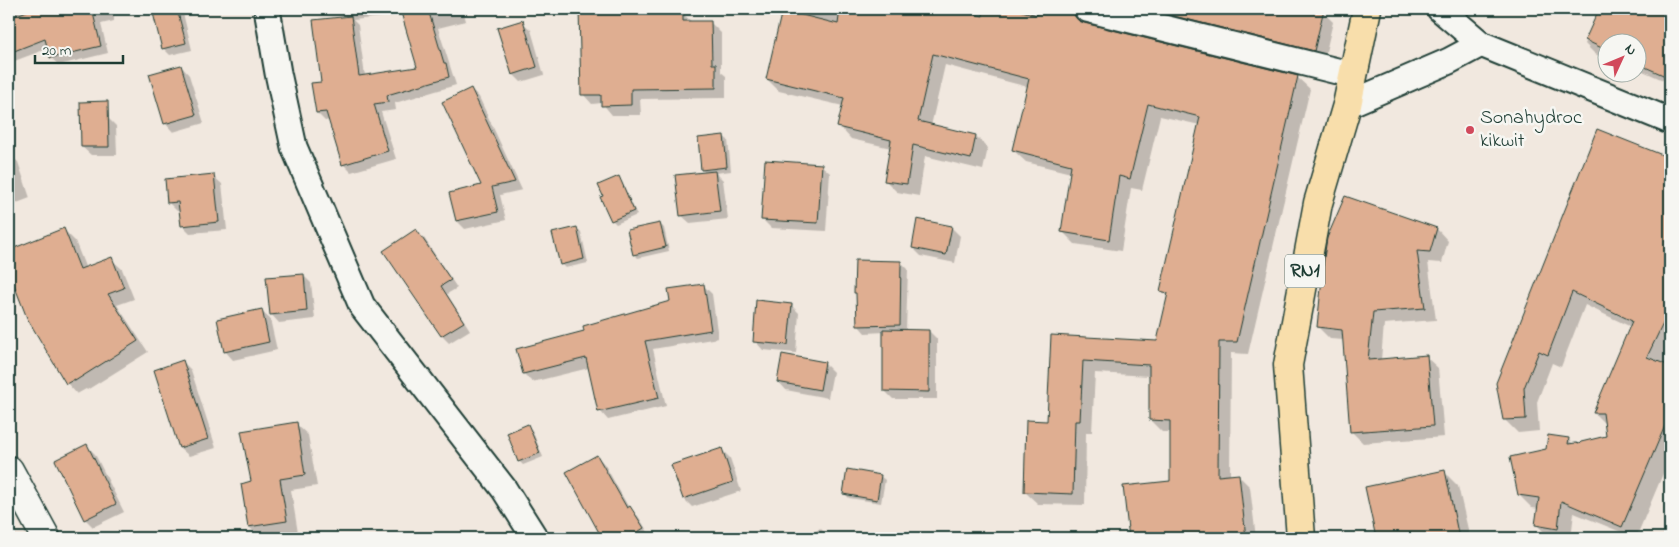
<svg xmlns="http://www.w3.org/2000/svg" width="1679" height="547" viewBox="0 0 1679 547" font-family="'Indie Flower',sans-serif">
	<rect width="100%" height="100%" fill="#f1e8df"/>
	<filter id="ink" filterUnits="userSpaceOnUse"><feTurbulence type="fractalNoise" baseFrequency=".02" numOctaves="2"/><feDisplacementMap in="SourceGraphic" scale="10" xChannelSelector="R" yChannelSelector="G"/><feConvolveMatrix kernelMatrix="1 2 1 2 8 2 1 2 1" color-interpolation-filters="sRGB"/></filter>
	<g filter="url(#ink)">
		<g fill="#0003" fill-rule="evenodd">
			<path d="M9,9h105v12l-13,3 7,29 -49,12 -8,-7 -2,-10 -40,15z"/>
			<path d="M130,9h52l10,41 -22,5 -7,-7 -9,-35 -17,3z"/>
			<path d="M341,9h122l3,12 -28,7 18,57 -61,18 1,7 -15,2 15,47 -45,13 -8,-8 -13,-44 -5,1 -8,-8 5,-30 24,-66 -5,-5zM403,15l16,53 -54,8 -7,-51 -5,-5z"/>
			<path d="M580,9h50v3l52,1 10,9h18l11,11v39l5,4v22l-86,1 1,16h-29l-10,-12 -10,1 -10,-11z"/>
			<path d="M783,9h165l36,9 2,-9h49l-1,5 263,63 13,12 -62,265 -17,-1 -1,123 8,-1 12,12 6,51h-126l-5,-51 46,-5 1,-50h-10l-12,-12v-44l-55,-3 -3,59h-6l-1,73 -47,-1 -13,-12 23,-70 4,-86 106,6 10,-45 -7,-6 39,-166 -40,-9 -18,74 -11,-2 -10,63 -46,-7 -12,-12 8,-59 -45,-11 -13,-12 15,-63 -83,-22 -14,61 45,10 12,12 -5,22 -58,-14 -6,40 -22,-4 -12,-12 6,-32 -40,-9 -12,-13 4,-20 -64,-15 -12,-12z"/>
			<path d="M1117,9h206l-1,2 11,11 -9,38z"/>
			<path d="M1601,9h69v74l-34,-15v-26h-30v17l-11,-5 -10,-10z"/>
			<path d="M522,22l9,8 13,45 -23,7 -8,-8z"/>
			<path d="M181,66l8,9 15,48 -31,9 -8,-9z"/>
			<path d="M471,89l8,8 43,93 -22,5 6,25 -41,9 -8,-8 25,-35z"/>
			<path d="M108,118l8,8 1,29h-26l-9,-8z"/>
			<path d="M1598,130l72,30v297l-34,81 -62,-25 -3,25h-21l-13,-13 2,-16 -7,-1 -13,-13 28,-45 21,-11 6,6 6,1 28,-9 -2,-12 -12,-12 37,-86 -46,-22 -24,62 -9,-4 -15,39 2,29 -21,2 -13,-13z"/>
			<path d="M723,136l5,4 3,31 -15,2 7,7 5,39 -38,4 -9,-8 25,-42 -4,-3z"/>
			<path d="M9,154l9,8 12,36 -21,8z"/>
			<path d="M821,165l9,8 -4,58 -55,-3 -9,-9z"/>
			<path d="M213,176l9,8 5,46 -37,3 -8,-8 -2,-15 -3,1 -9,-9z"/>
			<path d="M618,178l4,4 15,33 -21,9 -4,-4z"/>
			<path d="M660,224l4,4 5,23 -31,7 -4,-4z"/>
			<path d="M951,227l9,9 -5,27 -34,-7 -8,-8z"/>
			<path d="M577,228l4,4 7,31 -23,5 -4,-4z"/>
			<path d="M1437,229l11,12 -6,22 -14,-1 8,58 -52,4 -3,36 45,-3 12,11 6,69 -81,6 -11,-11 -8,-92 -14,-1 -12,-12z"/>
			<path d="M64,230l11,11 11,28 25,-10 11,10 12,30 -17,6 31,47 -61,38 -1,-1 -9,5 -10,-11 -39,-65 -19,-50v-17z"/>
			<path d="M416,231l8,7 33,50 -10,6 23,36 -21,13 -7,-7z"/>
			<path d="M901,262l7,7 -2,62h23l8,8v60h-44l-9,-9 1,-58 -20,1 -7,-8 -1,-31 -2,-2z"/>
			<path d="M303,275l8,8 4,36 -36,4 -8,-9z"/>
			<path d="M703,285l9,9 6,44 -65,11 13,57 -58,14 -8,-9 -11,-43 -57,14 -8,-8 62,-43 85,-29z"/>
			<path d="M791,305l8,8 -3,40 -33,-3 -8,-9z"/>
			<path d="M261,311l9,8 7,31 -44,10 -8,-9z"/>
			<path d="M183,362l8,8 25,78 -27,8 -9,-8 -24,-77z"/>
			<path d="M824,363l9,9 -5,26 -42,-8 -8,-9z"/>
			<path d="M296,424l12,11 9,51 -26,4 7,43 -37,5 -12,-11z"/>
			<path d="M528,426l4,4 11,27 -20,8 -4,-4z"/>
			<path d="M87,446l8,8 29,58 -31,15 -8,-8z"/>
			<path d="M721,449l9,9 11,33 -49,16 -8,-8 -12,-33z"/>
			<path d="M597,456l8,9 24,43 9,8 13,21 -48,1 -36,-65z"/>
			<path d="M1444,472l14,14 12,52h-93l-11,-50z"/>
			<path d="M880,476l5,4 -4,23 -32,-5 -4,-4z"/>
			<path d="M820,528l10,10h-22z"/>
		</g>
		<g fill="#dfae91" stroke="#1f3d34">
			<path d="M32,9h60l9,37 -51,12 -5,-19 -36,14v-35z"/>
			<path d="M152,9h25l9,34 -24,6z"/>
			<path d="M400,9h28l16,54h2l3,14 -62,18 1,7 -14,2 14,47 -46,14 -16,-53 -10,1 -5,-30 10,-1 -8,-62 38,-4 8,60 58,-9z"/>
			<path d="M579,9h50v3l54,-1v10h28l1,43h4v24l-85,1v16l-30,1v-11h-20z"/>
			<path d="M840,9h113l30,7 1,-7h30l23,6 1,-6h35v4l4,6 7,4 214,53 -61,266h-18l-1,134 21,-2 7,64h-117l-6,-52 47,-5v-60l-21,-1v-55l-66,-4 -3,60h-5l-2,73 -49,-2 2,-72 21,1 4,-86 106,6 11,-48 -8,-2 40,-174 -52,-13 -18,75 -11,-3 -10,64 -48,-8 10,-67 -59,-15 17,-71 -96,-25 -15,67 58,14 -5,24 -58,-14 -6,39 -23,-3 7,-41 -54,-13 7,-29 -78,-19 16,-69 56,14z"/>
			<path d="M1146,9h178l-10,42z"/>
			<path d="M1599,9h71v69l-34,-15v-21h-30v8l-21,-10z"/>
			<path d="M523,20l14,47 -25,8 -15,-47z"/>
			<path d="M181,65l15,50 -32,9 -15,-50z"/>
			<path d="M471,88l44,94 -23,5 6,25 -42,9 -7,-28 32,-8 -39,-83z"/>
			<path d="M108,101l1,46h-28l-1,-45z"/>
			<path d="M1597,129l73,29v151l-23,48 23,9v48l-48,113 -61,-26 -3,28 -23,-4 4,-27 -21,-3 -8,-38 36,-8 2,-14 21,3 -1,6 8,-1 3,1 2,-2 25,-6 -3,-23h-10l39,-92 -60,-29 -24,63 -9,-4 -15,37 2,31 -23,1 -7,-37z"/>
			<path d="M724,135l3,32 -26,3 -3,-32z"/>
			<path d="M765,160l57,4 -4,59 -57,-3z"/>
			<path d="M715,171l5,40 -40,5 -5,-41z"/>
			<path d="M214,174l5,48 -38,4 -3,-24 -11,1 -2,-24z"/>
			<path d="M619,176l15,35 -23,10 -11,-24 3,-1 -5,-11z"/>
			<path d="M1345,196l92,32 -7,24 -13,-1 8,57 -52,4 -5,48 59,-5 6,71 -83,6 -8,-102 -25,-3 7,-69 3,-20z"/>
			<path d="M917,219l35,7 -6,29 -34,-7z"/>
			<path d="M660,223l6,24 -33,8 -6,-25z"/>
			<path d="M577,227l7,32 -24,6 -8,-32z"/>
			<path d="M64,228l16,41 32,-12 12,31 -16,6 30,47 -63,40v-2l-9,5 -39,-66 -18,-46v-22z"/>
			<path d="M416,229l35,51 -10,6 23,36 -23,14 -58,-85z"/>
			<path d="M855,260l46,1 -1,64 -43,1 -1,-33h-2z"/>
			<path d="M304,274l3,37 -37,4 -4,-38z"/>
			<path d="M704,284l7,46 -66,11 14,57 -61,14 -12,-54 -63,16 -7,-25 68,-18 -1,-5 87,-25 -2,-12z"/>
			<path d="M756,300l36,4 -4,41 -35,-3z"/>
			<path d="M262,309l7,33 -45,10 -7,-33z"/>
			<path d="M883,329l46,1v62l-46,-1z"/>
			<path d="M782,354l43,8 -5,28 -43,-8z"/>
			<path d="M183,360l25,79 -29,9 -25,-78z"/>
			<path d="M297,422l8,53 -25,4 7,42 -39,6 -7,-43 10,-3 -10,-50z"/>
			<path d="M528,424l12,29 -22,9 -11,-29z"/>
			<path d="M87,444l29,60 -32,16 -29,-60z"/>
			<path d="M722,448l11,34 -50,17 -12,-34z"/>
			<path d="M597,455l30,53 3,-2 14,22 -16,10h-26l-36,-66z"/>
			<path d="M847,469l34,6 -4,25 -34,-6z"/>
			<path d="M1445,470l14,68h-83l-11,-51z"/>
		</g>
		<g fill="none" stroke-linecap="round" stroke-linejoin="round">
			<g stroke="#1f3d34" stroke-width="29">
				<g id="street">
					<path d="M267,9l11,64 16,74 68,159 142,183 31,49"/>
					<path d="M1087,9l266,66"/>
					<path d="M1440,9l41,35 189,77"/>
					<path d="M1347,105l102,-44 32,-17"/>
				</g>
			</g>
			<g stroke="#1f3d34" stroke-width="31">
				<path id="secondary" d="M9,470l37,68"/>
			</g>
			<g stroke="#1f3d34" stroke-width="31">
				<path id="highway" d="M1301,538l-13,-173 30,-162 29,-98 20,-96"/>
			</g>
			<use href="#street" stroke="#f6f6f2" stroke-width="25"/>
			<use href="#secondary" stroke="#f6f6f2" stroke-width="28"/>
			<use href="#highway" stroke="#f8deab" stroke-width="28"/>
		</g>
	</g>
	<circle fill="#d1495b" stroke="#f6f6f2" stroke-width="2" cx="1470" cy="130" r="5"/>
	<g text-anchor="middle" dominant-baseline="central" stroke-width="5" stroke-linejoin="round" paint-order="stroke">
		<rect fill="#f6f6f2" stroke="#60746d" stroke-width="1" x="1285" y="254.5" width="40" height="33" rx="4"/>
		<g font-size="19" font-weight="bold" fill="#1f3d34">
			<text x="1305" y="271">RN1</text>
		</g>
		<g font-size="20" fill="#1f3d34" stroke="#f6f6f2" text-anchor="start">
			<text x="1480" y="118">Sonahydroc<tspan x="1480" dy="23">kikwit</tspan></text>
		</g>
	</g>
	<rect width="1679" height="547" fill="none" stroke="#f6f6f2" stroke-width="30"/>
	<rect x="15" y="15" width="1649" height="517" fill="none" stroke="#1f3d34" stroke-width="2" filter="url(#ink)"/>
	<g transform="translate(1622 58) rotate(46)"><circle r="24" fill="#f6f6f2" stroke="#a0aca6"/>
	<path d="M0-4L9 19L0 12L-9 19Z" fill="#d1495b"/>
	<text y="-8" font-size="14" font-weight="bold" text-anchor="middle" fill="#1f3d34">N</text>
	</g>
	<path d="M35 55v8h88v-8" fill="none" stroke="#1f3d34" stroke-width="2.5"/>
	<text x="42" y="55" font-size="15" fill="#1f3d34" stroke="#f6f6f2" stroke-width="4" paint-order="stroke">20 m</text>
</svg>
